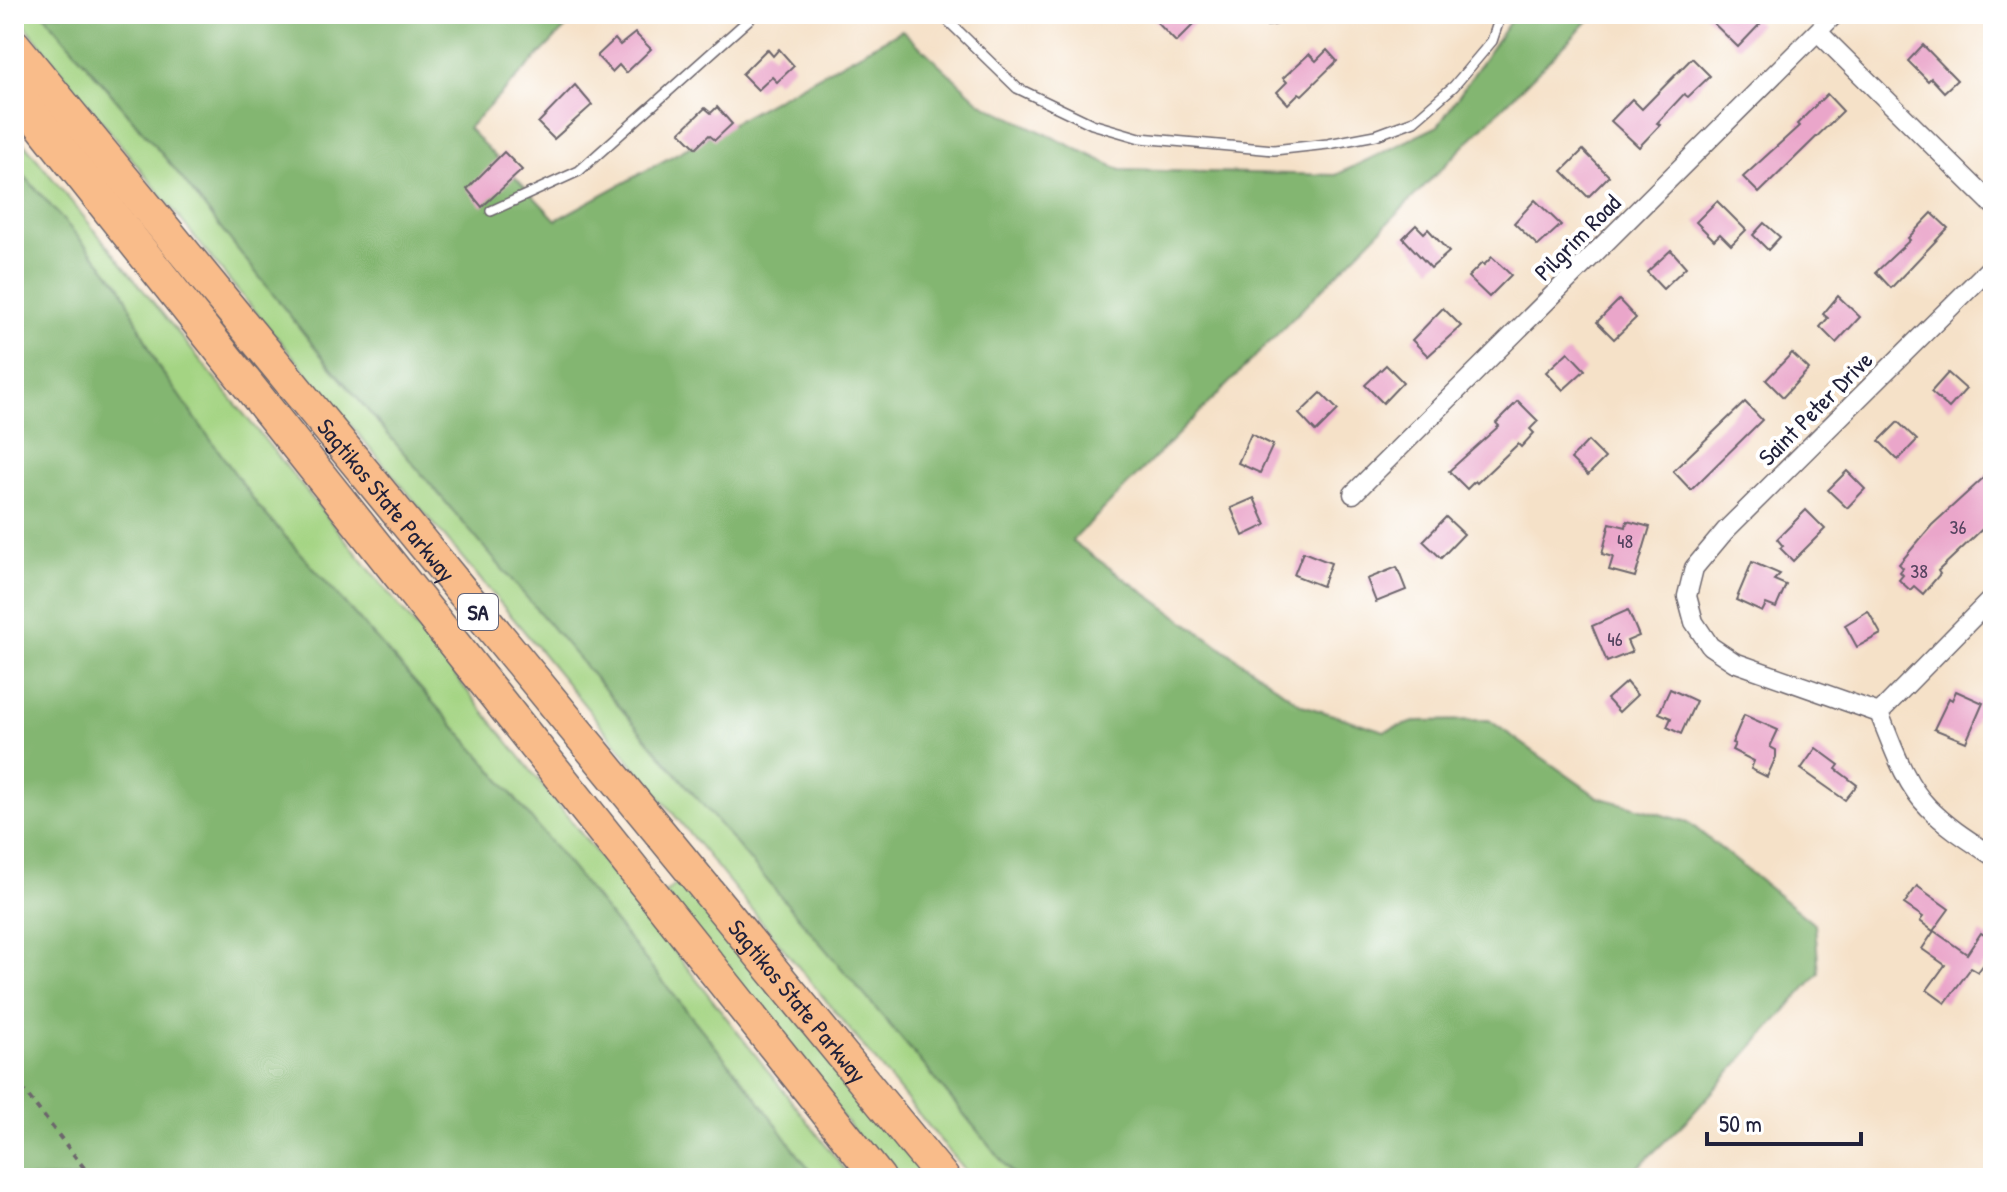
<svg xmlns="http://www.w3.org/2000/svg" width="2007" height="1192" viewBox="0 0 2007 1192" font-family="'Patrick Hand',sans-serif">
	<rect width="100%" height="100%" fill="#fff"/>
	<filter id="ink" filterUnits="userSpaceOnUse"><feTurbulence type="fractalNoise" baseFrequency=".0125" numOctaves="2"/><feDisplacementMap in="SourceGraphic" scale="16" xChannelSelector="R" yChannelSelector="G"/><feConvolveMatrix kernelMatrix="1 2 1 2 8 2 1 2 1" color-interpolation-filters="sRGB"/></filter>
	<filter id="wash" filterUnits="userSpaceOnUse"><feTurbulence type="fractalNoise" baseFrequency=".006" numOctaves="4" result="noise"/><feDisplacementMap in="SourceGraphic" scale="32" xChannelSelector="R" yChannelSelector="G"/><feGaussianBlur stdDeviation="1.8" result="paint"/><feColorMatrix in="noise" values="0 0 0 0 0 0 0 0 0 0 0 0 0 0 0 0 0 1.4 0 .05"/><feComposite in="paint" operator="in"/></filter>
	<g filter="url(#wash)">
		<rect width="100%" height="100%" fill="#f5e1c8"/>
		<g fill="#a4d483" stroke="#637b5f" stroke-width="2">
			<path d="M16,14h28l128,152 153,194 598,704 93,114h-45l-442,-541 -291,-346z"/>
			<path d="M14,131c282,347 564,693 837,1047h-36l-58,-80 -273,-338 -225,-253 -102,-142 -36,-79 -107,-122z"/>
			<path d="M683,879l243,299h-35l-226,-285z"/>
		</g>
		<g fill="#83b671" stroke="#526c56" stroke-width="2">
			<path d="M44,14h535l-111,114 88,92 346,-190 79,73 140,67 215,5 102,-49 77,-112h80l-523,527 230,164 82,26 34,-10 71,-1 109,77 90,25 127,103 4,48 -131,146 -51,49 5,10h-626l-93,-114 -598,-704 -153,-194z"/>
			<path d="M14,164l107,122 36,79 102,142 225,253 273,338 58,80h-801z"/>
		</g>
		<g id="blocks">
			<g fill="#eaa6ca">
				<path d="M1149,14h55l-28,28z"/>
				<path d="M1704,14h45l11,10 -22,23z"/>
				<path d="M635,33l16,16 -25,24 -7,-8 -7,7 -15,-16 18,-17 5,6z"/>
				<path d="M1923,45l34,35 -13,12 -13,-14 -3,3 -20,-20z"/>
				<path d="M767,49l6,7 6,-7 15,17 -17,16 -5,-5 -14,13 -16,-16z"/>
				<path d="M1327,50l10,11 -35,34 -3,-2 -11,11 -11,-12 10,-10 -4,-4 26,-24 7,7z"/>
				<path d="M1692,58l18,18 -22,21 -4,-3 -27,29 3,2 -21,22 -28,-26 21,-22 10,10z"/>
				<path d="M575,85l17,20 -38,34 -16,-16z"/>
				<path d="M1827,94l16,17 -84,82 -16,-16 56,-51 -2,-2z"/>
				<path d="M717,107l15,17 -17,16 -6,-5 -13,13 -16,-16 25,-24 6,5z"/>
				<path d="M1583,150l26,26 -21,21 -26,-26z"/>
				<path d="M504,152l18,18 -40,37 -15,-18z"/>
				<path d="M1535,200l26,25 -23,21 -24,-23z"/>
				<path d="M1717,201l29,29 -15,15 -11,-11 -6,6 -18,-18z"/>
				<path d="M1932,213l16,15 -57,60 -15,-16 34,-32 -2,-2z"/>
				<path d="M1764,223l16,14 -12,13 -15,-15z"/>
				<path d="M1416,225l8,8 4,-4 21,23 -18,16 -28,-30z"/>
				<path d="M1671,250l15,17 -23,22 -16,-17z"/>
				<path d="M1492,257l19,18 -22,22 -21,-20 14,-14 2,2z"/>
				<path d="M1838,296l22,21 -24,26 -16,-16 8,-9 -5,-4z"/>
				<path d="M1619,300l17,18 -22,21 -17,-17z"/>
				<path d="M1443,308l18,18 -33,30 -16,-16z"/>
				<path d="M1568,352l17,18 -22,20 -17,-18z"/>
				<path d="M1792,353l17,16 -26,28 -17,-17z"/>
				<path d="M1386,365l17,17 -20,21 -18,-18z"/>
				<path d="M1948,373l18,16 -17,19 -18,-16z"/>
				<path d="M1321,393l17,17 -22,22 -17,-18z"/>
				<path d="M1518,401l20,20 -8,8 4,4 -13,14 -3,-3 -41,39 -2,-2 -8,8 -18,-18 50,-45 -3,-3z"/>
				<path d="M1745,402l17,18 -71,70 -18,-19z"/>
				<path d="M1898,422l19,18 -19,20 -19,-19z"/>
				<path d="M1251,434l22,11 -13,28 -22,-10z"/>
				<path d="M1588,441l17,17 -17,17 -17,-16z"/>
				<path d="M1993,469v50l-55,52 2,3 -17,20 -9,-8 -4,4 -11,-10 4,-5 -3,-3 3,-4 -4,-4 33,-39z"/>
				<path d="M1847,471l18,18 -18,19 -19,-18z"/>
				<path d="M1254,498l12,27 -23,11 -12,-28z"/>
				<path d="M1806,510l19,19 -32,32 -13,-13 3,-2 -6,-7z"/>
				<path d="M1446,517l18,17 -23,24 -18,-17z"/>
				<path d="M1627,521l23,6 -15,50 -26,-7 4,-13 -11,-3 8,-31 16,4z"/>
				<path d="M1303,552l28,11 -9,23 -28,-11z"/>
				<path d="M1752,562l28,12 -6,6 12,5 -10,23 -10,-4 -4,8 -26,-12z"/>
				<path d="M1397,567l9,23 -30,12 -9,-23z"/>
				<path d="M1628,610l11,26 -12,5 5,11 -25,10 -15,-36z"/>
				<path d="M1868,611l13,23 -24,13 -12,-22z"/>
				<path d="M1626,682l11,13 -18,17 -12,-13z"/>
				<path d="M1670,689l26,12 -15,33 -14,-7 4,-9 -12,-5z"/>
				<path d="M1956,691l27,12 -17,39 -32,-13 15,-31 3,2z"/>
				<path d="M1744,715l34,15 -8,17 6,3v7l-9,20 -16,-8 3,-8 -22,-11 3,-6 -3,-1z"/>
				<path d="M1816,748l23,17 -3,4 21,16 -12,15 -44,-31z"/>
				<path d="M1917,886l32,23 -16,22 -13,-10 3,-4 -19,-13z"/>
				<path d="M1934,931l33,23 14,-21 12,8v29l-9,-6 -6,8 -7,-4 -26,35 -18,-13 18,-25 -23,-16z"/>
			</g>
		</g>
	</g>
	<g filter="url(#ink)">
		<use href="#blocks" fill-opacity="0" stroke="#6c656c" stroke-width="2"/>
		<g fill="none" stroke-linecap="round" stroke-linejoin="round">
			<g stroke="#6c656c" stroke-width="12">
				<g id="lane">
					<path d="M941,14l76,74 75,36 48,14 134,12 54,-6 48,-9 38,-14 40,-35 38,-45 9,-27"/>
					<path d="M1248,14c13,8 24,10 37,0"/>
					<path d="M491,211l88,-40 176,-157"/>
				</g>
			</g>
			<g stroke="#6c656c" stroke-width="21">
				<g id="street">
					<path d="M1818,32l175,173"/>
					<path d="M1993,265l-268,266 -31,37 -7,28 7,26 16,24 24,16 145,51c13,31 25,70 49,94 19,20 42,34 65,49"/>
					<path d="M1353,494l482,-480"/>
					<path d="M1879,713l114,-116"/>
				</g>
			</g>
			<g stroke="#6c656c" stroke-width="35">
				<g id="highway">
					<path id="s1" d="M14,45l929,1133"/>
					<path d="M14,91l865,1087"/>
				</g>
			</g>
			<path stroke="#6c656c" stroke-width="4" stroke-dasharray="6 6" stroke-linecap="butt" d="M14,1078l78,100"/>
			<use href="#lane" stroke="#fff" stroke-width="9"/>
			<use href="#street" stroke="#fff" stroke-width="18"/>
			<use href="#highway" stroke="#f9bc8a" stroke-width="32"/>
		</g>
	</g>
	<g text-anchor="middle" dominant-baseline="central" stroke-width="8" stroke-linejoin="round" paint-order="stroke">
		<g font-size="20" fill="#54435f">
			<text x="1958" y="526">36</text>
			<text x="1625" y="540">48</text>
			<text x="1919" y="570">38</text>
			<text x="1615" y="638">46</text>
		</g>
		<rect fill="#fff" stroke="#646476" stroke-width="2" x="458" y="594" width="40" height="36" rx="6"/>
		<g font-size="22" font-weight="bold" fill="#22223b">
			<text x="478" y="612">SA</text>
		</g>
		<g font-size="24" fill="#22223b" stroke="#fff">
			<text transform="translate(1577 237) rotate(-45)">Pilgrim Road</text>
			<text transform="translate(1815 408) rotate(-45)">Saint Peter Drive</text>
			<text stroke="none"><textPath href="#s1" startOffset="588">Sagtikos State Parkway</textPath></text>
			<text stroke="none"><textPath href="#s1" startOffset="1236">Sagtikos State Parkway</textPath></text>
		</g>
	</g>
	<rect width="2007" height="1192" fill="none" stroke="#fff" stroke-width="48"/>
	<path d="M1707 1132v12h154v-12" fill="none" stroke="#22223b" stroke-width="4"/>
	<text x="1719" y="1132" font-size="24" fill="#22223b" stroke="#ffffff" stroke-width="6" paint-order="stroke">50 m</text>
</svg>
